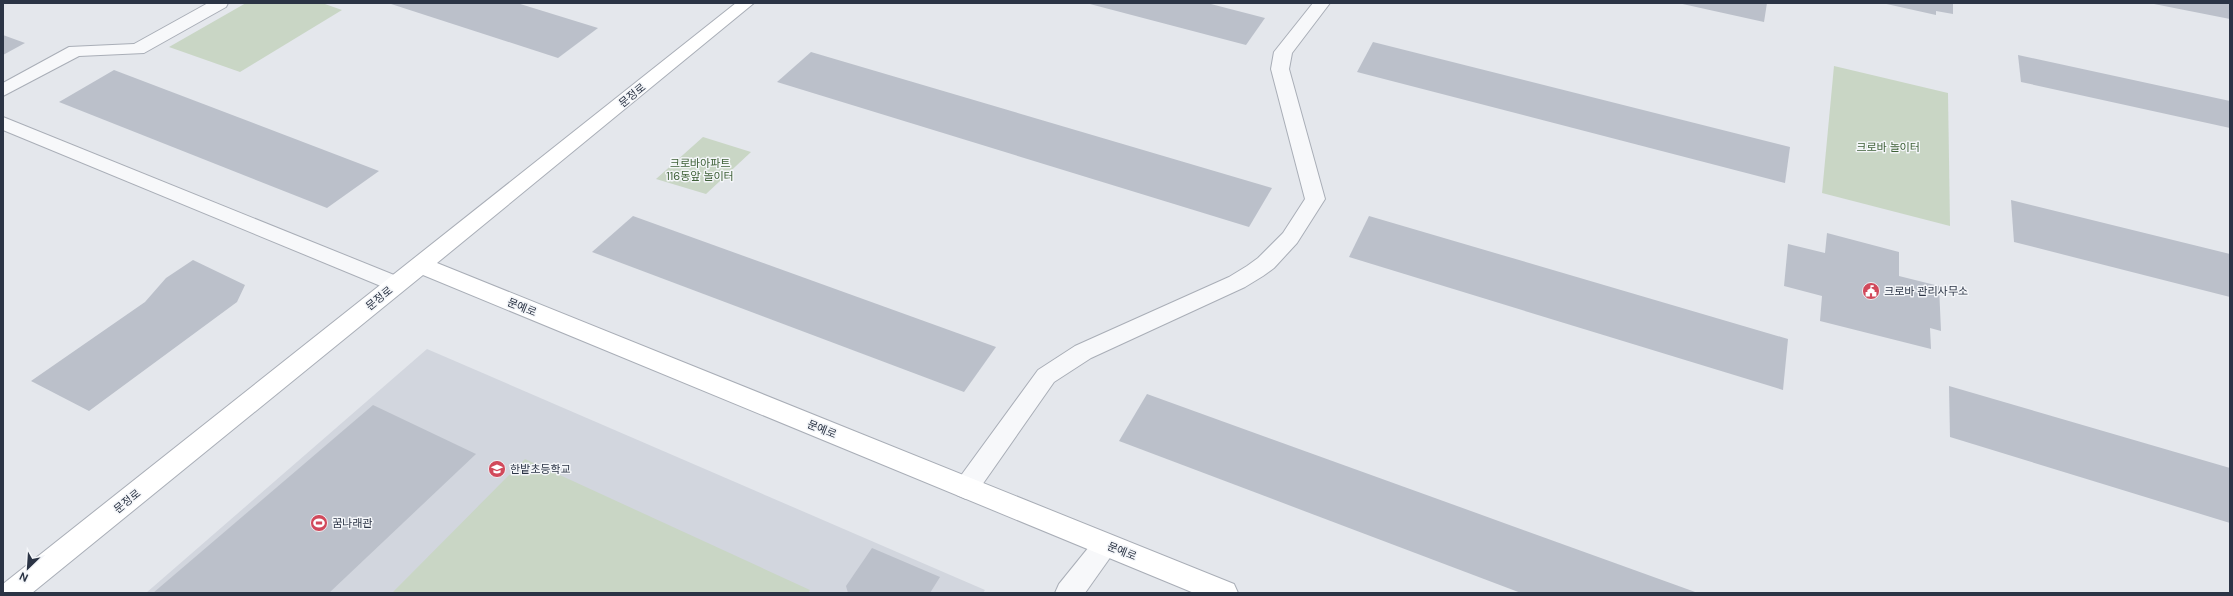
<svg xmlns="http://www.w3.org/2000/svg" width="2233" height="596" viewBox="0 0 2233 596" font-family="'DM Sans','Noto Sans KR',sans-serif">
	<rect width="100%" height="100%" fill="#e4e7ec"/>
	<path fill="#d2d6de" d="M427,349l558,241 -2,3h-837z"/>
	<g fill="#c9d6c5">
		<path d="M246,3h76l20,7 -102,62 -71,-25z"/>
		<path d="M1834,66l114,27 2,133 -128,-33z"/>
		<path d="M703,137l48,15 -45,42 -50,-15z"/>
		<path d="M525,459l285,131 -2,3h-416z"/>
	</g>
	<g fill="#bbc0ca">
		<path d="M388,3h129l81,25 -40,30z"/>
		<path d="M1086,3h121l58,15 -19,27z"/>
		<path d="M1678,3h89l-3,19z"/>
		<path d="M1882,3h71v11l-17,-3v4z"/>
		<path d="M2230,3v16l-76,-15v-1z"/>
		<path d="M3,35l22,8 -22,12z"/>
		<path d="M1373,42l417,105 -5,36 -428,-111z"/>
		<path d="M811,52l461,136 -23,39 -472,-145z"/>
		<path d="M2018,55l212,46v27l-209,-46z"/>
		<path d="M114,70l265,101 -52,37 -268,-106z"/>
		<path d="M2011,200l219,54v43l-216,-55z"/>
		<path d="M633,216l363,131 -32,45 -372,-140z"/>
		<path d="M1369,216l419,123 -5,51 -434,-133z"/>
		<path d="M1827,233l72,19v24l40,10 2,45 -11,-3 1,21 -111,-28 2,-25 -38,-10 4,-42 37,9z"/>
		<path d="M193,260l52,25 -8,17 -148,109 -58,-30 114,-79 21,-24z"/>
		<path d="M1949,386l281,82v55l-280,-86z"/>
		<path d="M1147,394l551,199h-177l-402,-152z"/>
		<path d="M373,405l103,49 -147,139h-176z"/>
		<path d="M872,548l68,29 -10,16h-82l-2,-7z"/>
	</g>
	<g fill="none" stroke-linecap="round" stroke-linejoin="round">
		<g stroke="#a9aeb7" stroke-width="2">
			<g id="service">
				<path d="M208,3h20l-2,4 -82,46 -65,3 -76,40v-13l66,-36 65,-3z"/>
				<path d="M1313,3h17l-38,50 -3,16 36,130 -28,44 -23,25 -11,8 -18,11 -154,71 -37,24 -79,113 -9,4 -9,-4 -4,-7 4,-7 81,-111 37,-24 154,-69 18,-11 11,-8 25,-25 22,-34 -34,-130 3,-17z"/>
				<path d="M3,117l401,162 3,5 -3,5 -8,3 -8,-3 -385,-159z"/>
			</g>
		</g>
		<g stroke="#a9aeb7" stroke-width="2">
			<path id="minor" d="M1106,534l9,3 4,8 -34,48h-30l4,-9 38,-47z"/>
		</g>
		<g stroke="#a9aeb7" stroke-width="2">
			<path id="secondary" d="M736,3h18l-317,260 797,321 4,9h-44l-771,-318 -391,318h-29v-9z"/>
		</g>
		<use href="#service" fill="#f7f8fa" fill-rule="evenodd"/>
		<use href="#minor" fill="#f7f8fa" fill-rule="evenodd"/>
		<use href="#secondary" fill="#fff" fill-rule="evenodd"/>
	</g>
	<defs>
		<g id="civic-disc" transform="scale(0.9)"><circle r="9.5" fill="#d1495b" stroke="#f4f6f9"/><path d="M-.6-6.5H3V-4.5H.6V-3L4-1V1h2V6H-6V1h2V-1L-.6-3ZM-1.2 2.5V6h2.4V2.5Z" fill="#fff"/></g>
		<g id="school-disc" transform="scale(0.9)"><circle r="9.5" fill="#d1495b" stroke="#f4f6f9"/><path d="M0-5L7-2L0 1L-7-2ZM-4 1L0 2.5L4 1V4Q0 6-4 4Z" fill="#fff"/></g>
		<g id="stadium-disc" transform="scale(0.9)"><circle r="9.5" fill="#d1495b" stroke="#f4f6f9"/><path d="M0-5a6.5 5 0 1 0 0 10a6.5 5 0 1 0 0-10ZM-3.5-1.8h7v3.6h-7Z" fill="#fff"/></g>
	</defs>
	<g fill-rule="evenodd">
		<use href="#civic-disc" x="1871" y="291"/>
		<use href="#school-disc" x="497" y="469"/>
		<use href="#stadium-disc" x="319" y="523"/>
	</g>
	<g text-anchor="middle" dominant-baseline="central" stroke-width="3" stroke-linejoin="round" paint-order="stroke">
		<g font-size="11" fill="#2b3445" stroke="#f4f6f9">
			<text transform="translate(632 95) rotate(-39)">문정로</text>
			<text transform="translate(379 298) rotate(-39)">문정로</text>
			<text transform="translate(522 307) rotate(22)">문예로</text>
			<text transform="translate(822 429) rotate(22)">문예로</text>
			<text transform="translate(127 501) rotate(-39)">문정로</text>
			<text transform="translate(1122 551) rotate(22)">문예로</text>
		</g>
		<g font-size="11" fill="#3f6138" stroke="#f4f6f9">
			<text x="1888" y="147">크로바 놀이터</text>
			<text x="700" y="163">크로바아파트<tspan x="700" dy="13">116동앞 놀이터</tspan></text>
		</g>
		<g font-size="11" fill="#2b3445" stroke="#f4f6f9" text-anchor="start">
			<text x="1884" y="291">크로바 관리사무소</text>
			<text x="510" y="469">한밭초등학교</text>
			<text x="332" y="523">꿈나래관</text>
		</g>
	</g>
	<rect width="2233" height="596" fill="none" stroke="#2b3445" stroke-width="8"/>
	<g transform="translate(28 568) rotate(205)" stroke="#f4f6f9" stroke-width="3" paint-order="stroke">
	<path d="M0-3L7 15L0 10L-7 15Z" fill="#2b3445"/>
	<text y="-6" font-size="11" font-weight="bold" text-anchor="middle" fill="#2b3445">N</text>
	</g>
</svg>
